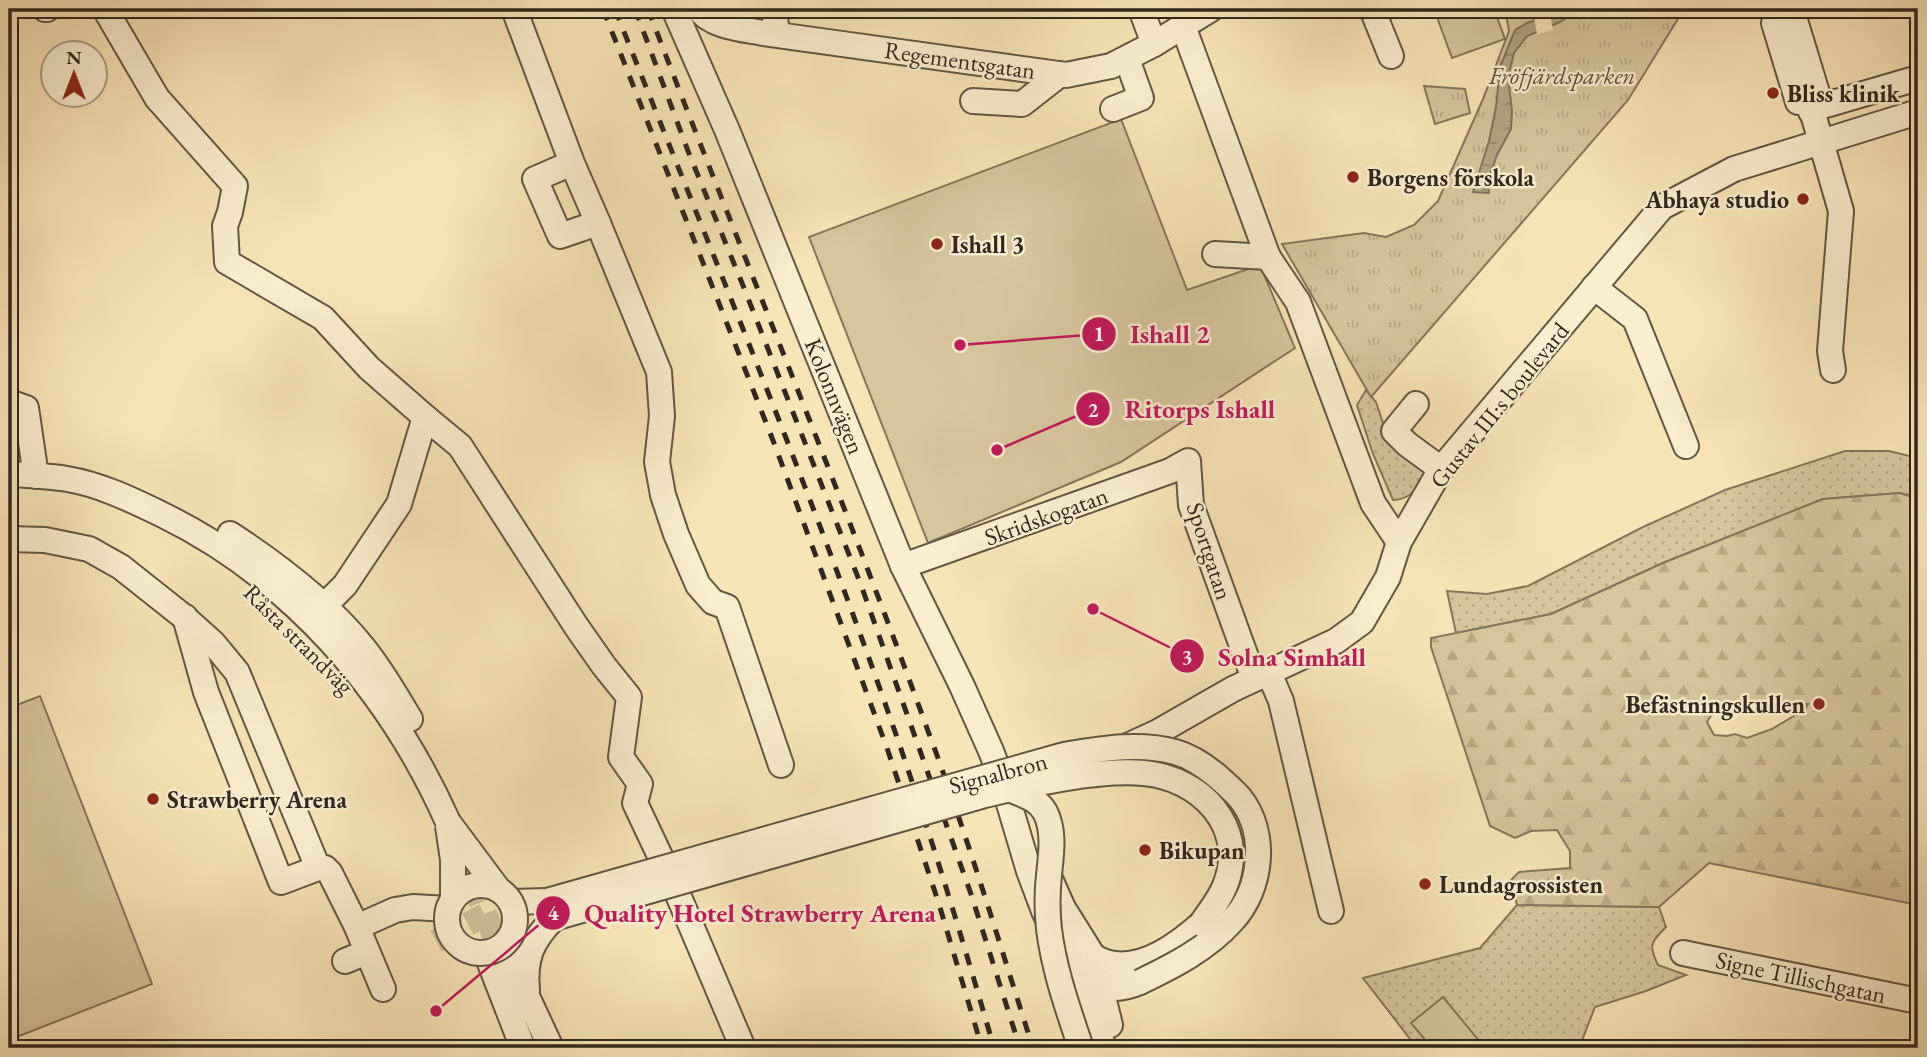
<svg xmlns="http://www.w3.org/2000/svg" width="1927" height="1057" viewBox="0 0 1927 1057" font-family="'EB Garamond',serif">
	<defs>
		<pattern id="grass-dots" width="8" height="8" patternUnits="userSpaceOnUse" patternTransform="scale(1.75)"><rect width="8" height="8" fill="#d6c59d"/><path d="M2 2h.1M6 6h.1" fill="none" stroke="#b8a987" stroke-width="1.8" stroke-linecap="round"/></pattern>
		<pattern id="forest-firs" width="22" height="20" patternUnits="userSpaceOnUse" patternTransform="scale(1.75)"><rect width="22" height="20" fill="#d6c59d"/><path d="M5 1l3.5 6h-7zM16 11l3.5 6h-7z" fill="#b8a987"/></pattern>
		<pattern id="park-tufts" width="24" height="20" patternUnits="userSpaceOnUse" patternTransform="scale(1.75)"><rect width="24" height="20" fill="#d6c59d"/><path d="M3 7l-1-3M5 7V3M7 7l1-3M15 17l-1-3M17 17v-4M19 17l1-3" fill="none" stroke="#b8a987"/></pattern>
		<pattern id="water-ripples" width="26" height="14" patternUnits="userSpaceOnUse" patternTransform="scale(1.75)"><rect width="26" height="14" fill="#b4a484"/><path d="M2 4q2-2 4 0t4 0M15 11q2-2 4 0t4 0" fill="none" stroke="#93856c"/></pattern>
	</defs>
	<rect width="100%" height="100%" fill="#f8e5b7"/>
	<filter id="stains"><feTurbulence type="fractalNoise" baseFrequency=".00286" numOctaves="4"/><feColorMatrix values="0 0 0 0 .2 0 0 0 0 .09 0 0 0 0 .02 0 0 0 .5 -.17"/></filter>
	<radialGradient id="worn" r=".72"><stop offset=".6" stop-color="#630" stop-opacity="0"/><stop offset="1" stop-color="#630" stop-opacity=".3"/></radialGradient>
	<g fill="url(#grass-dots)" stroke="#84765e" stroke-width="2">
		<path d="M1366,390l10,12 7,21 47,46c-9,15 -18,31 -37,31l-20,-46 -16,-49z"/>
		<path d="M1845,451h44l29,7v41l-18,-6 -77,6 -160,64 -112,51 -95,19 -9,-42 40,3 41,-8 115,-59 82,-37z"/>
		<path d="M1517,905l142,2 7,20c-15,15 -18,18 -8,38l28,10 -40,16 -51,16 -16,41h-162l-54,-70 117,-30z"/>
	</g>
	<path fill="url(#forest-firs)" stroke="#84765e" stroke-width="2" fill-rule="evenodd" d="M1900,493l18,6v406l-209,-42 -50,44 -142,-2 -6,-25 8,-8 51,-4v-17l-13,-21 -26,1 -16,7 -25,-12 -59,-179v-9l120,-24 112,-51 160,-64zM1760,702l48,2 -4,6 -32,19 -25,9 -12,-4 -8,2 -13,-1 -7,-13 10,-17z"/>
	<g fill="url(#park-tufts)" stroke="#84765e" stroke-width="2">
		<path d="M1505,9h179l-56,91 -257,297 -89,-153 82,-11 22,4 28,-12 24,-24 45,-102 26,-68z"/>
		<path d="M1424,86l41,3 5,24 -35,11z"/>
	</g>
	<g fill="#d6c59d" stroke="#84765e" stroke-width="2">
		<path d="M1434,9h60l11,30 -53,19z"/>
		<path d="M1121,119l66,171 73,-25 35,83 -174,114 -193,81 -119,-306z"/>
		<path d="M40,696l112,288 -143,56v-332z"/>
		<path d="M1443,997l42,51h-53l-21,-25z"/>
	</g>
	<path fill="url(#water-ripples)" stroke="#80725c" stroke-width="2" d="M1560,9h20l-20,13 -33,14 -13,17 -6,24 4,34 -1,18 -14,26 -9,25 1,13 -16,-1 16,-51 7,-34 4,-40 15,-37 12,-7 31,-12z"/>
	<path fill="#f8e5b7" d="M1549,11l4,18 -16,6 -3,-18z"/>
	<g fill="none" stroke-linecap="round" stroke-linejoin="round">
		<g stroke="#d0bf99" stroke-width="24" stroke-dasharray="24 12" stroke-linecap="butt">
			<path d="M458,847l50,122"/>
			<path d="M436,941l49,-26"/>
		</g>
		<g stroke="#635646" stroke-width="28">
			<g id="minor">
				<path d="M45,9h2"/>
				<path d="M105,9l52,89 78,88 -5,26 -5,14 2,36 96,56 46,50 56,49 -26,87 -54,81 -22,22"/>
				<path d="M514,9l58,154 26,60 -38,13 -25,-57 37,-16"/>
				<path d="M674,9l53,121 176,436 59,120 29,65 11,29 27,91 15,40 41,83 19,54"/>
				<path d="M699,9c12,18 44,20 64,24l303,42 45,-9 43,-22 57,-35"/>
				<path d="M774,9l3,25"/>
				<path d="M1141,9l13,35"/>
				<path d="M1372,9l19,47"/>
				<path d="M1794,17l24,79 -20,6 -24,-79z"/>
				<path d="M1183,26l85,231"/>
				<path d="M1796,70l9,30 6,7 30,104 -11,140 3,19"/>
				<path d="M973,101l49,3 32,-25 4,-5"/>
				<path d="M1113,109l28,-11 -14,-39"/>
				<path d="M1811,112l1,-3 106,-31"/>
				<path d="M598,223l61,149 3,44 -5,46 6,33 13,39 22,51 15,17 14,5 54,158"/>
				<path d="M1215,254l53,3 30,45 75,201 26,39"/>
				<path d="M1594,287l41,32 51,127"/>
				<path d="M9,402l17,6 10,68"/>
				<path d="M1416,404l-22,27 13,13 34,25"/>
				<path d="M425,417l35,29 116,180 28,40 25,31 -8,60 19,27 -5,19 41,87 67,158"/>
				<path d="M9,474c19,1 39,2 58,5 32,5 65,21 94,35 131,64 228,176 287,308"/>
				<path d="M230,534c46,30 98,70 132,112 19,23 33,48 48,73"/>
				<path d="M9,539l36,1 44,9 32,18 63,50 29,26 24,29 81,196h7l5,5 27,54 26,62"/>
				<path d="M903,566l267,-95 18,-10 3,44 63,174"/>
				<path d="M185,617l21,75 75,190 37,-14"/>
				<path d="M1269,673l12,28 50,210"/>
				<path d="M1121,749l37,-17 75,-43 103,-48 26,-19 26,-45 11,-35 42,-73 221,-262 72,-38 184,-57"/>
				<path d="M1047,872l16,36 30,48 17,69"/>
				<path d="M511,902l36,-1"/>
				<path d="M357,927l38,-17 18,-3 35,2"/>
				<path d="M506,942l12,35 33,71"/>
				<path d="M486,953l37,95"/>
				<path d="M1683,953l235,48"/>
				<path d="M1093,956c37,24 80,-7 108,-32"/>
				<path d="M345,961l22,-9"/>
				<path d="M1090,976c14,16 31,14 50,6"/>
				<path d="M527,990c-3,-32 5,-50 27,-72"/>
			</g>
		</g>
		<use href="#minor" stroke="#faeed0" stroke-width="24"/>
		<g stroke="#312620" stroke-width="5" stroke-dasharray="12 12" stroke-linecap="butt">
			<path d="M603,9l171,434 113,305 52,156 43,144"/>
			<path d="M615,9c97,245 199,488 285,737 34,100 65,201 94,302"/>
			<path d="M635,9l53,142 56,137 117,297 110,309 49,154"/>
			<path d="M648,9c92,241 192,479 280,722 39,104 71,211 105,317"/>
		</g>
		<g stroke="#635646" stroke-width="28" stroke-linecap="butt">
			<g id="minor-bridge">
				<path d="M1009,789c14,6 28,9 36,23 10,19 6,43 4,63 -2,18 -2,36 0,54 5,41 19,80 32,119"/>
				<path d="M448,822l50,67"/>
				<path d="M448,826l5,34v39"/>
				<circle cx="481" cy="919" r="34"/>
				<path d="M547,901l517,-146c37,-6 75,-13 111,-3 15,4 30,14 42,24 8,7 16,14 23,22 28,35 22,91 -8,123 -25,28 -59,45 -92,61"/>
				<path d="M554,918l431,-123c46,-11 112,-26 159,-22 56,5 103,53 82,110 -5,15 -16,28 -25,41"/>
			</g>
		</g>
		<use href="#minor-bridge" stroke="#faeed0" stroke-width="24"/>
	</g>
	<g fill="#8f2418" stroke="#faeed0" stroke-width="2.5">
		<circle cx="1773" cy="93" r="7"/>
		<circle cx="1353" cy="177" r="7"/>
		<circle cx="1803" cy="199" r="7"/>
		<circle cx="937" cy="244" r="7"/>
		<circle cx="1819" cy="704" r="7"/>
		<circle cx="153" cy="799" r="7"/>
		<circle cx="1145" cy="850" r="7"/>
		<circle cx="1425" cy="884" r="7"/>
	</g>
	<g text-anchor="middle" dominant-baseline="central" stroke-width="5" stroke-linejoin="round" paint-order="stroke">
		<g font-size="24" fill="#312620" stroke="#faeed0">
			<text transform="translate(960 60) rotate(8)">Regementsgatan</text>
			<text transform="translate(835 396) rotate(68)">Kolonnvägen</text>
			<text transform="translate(1499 405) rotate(-51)">Gustav III:s boulevard</text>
			<text transform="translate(1046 516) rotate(-20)">Skridskogatan</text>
			<text transform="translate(1210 551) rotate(72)">Sportgatan</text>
			<text transform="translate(299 639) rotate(45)">Råsta strandväg</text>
			<text transform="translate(998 773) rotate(-15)">Signalbron</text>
			<text transform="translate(1801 977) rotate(12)">Signe Tillischgatan</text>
		</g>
		<g font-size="24" font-style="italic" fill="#5a4e3f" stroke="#faeed0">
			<text x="1562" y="75">Fröfjärdsparken</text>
		</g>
		<g font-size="24" font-weight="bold" fill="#312620" stroke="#faeed0" text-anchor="start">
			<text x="1787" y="93">Bliss klinik</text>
			<text x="1367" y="177">Borgens förskola</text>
			<text x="1789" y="199" text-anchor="end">Abhaya studio</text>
			<text x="951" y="244">Ishall 3</text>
			<text x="1805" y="704" text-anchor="end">Befästningskullen</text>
			<text x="167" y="799">Strawberry Arena</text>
			<text x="1159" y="850">Bikupan</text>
			<text x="1439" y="884">Lundagrossisten</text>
		</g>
	</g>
	<path fill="none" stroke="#c2185b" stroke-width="2.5" d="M960 345L1099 334M997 450L1093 409M1093 609L1187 656M436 1011L553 913"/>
	<g fill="#c2185b" stroke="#faeed0" stroke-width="2.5">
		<circle cx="960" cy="345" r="7"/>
		<circle cx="997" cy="450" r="7"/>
		<circle cx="1093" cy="609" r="7"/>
		<circle cx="436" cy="1011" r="7"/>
		<circle cx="1099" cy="334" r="18"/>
		<circle cx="1093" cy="409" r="18"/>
		<circle cx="1187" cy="656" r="18"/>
		<circle cx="553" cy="913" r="18"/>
	</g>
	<g font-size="21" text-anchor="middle" font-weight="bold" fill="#fff">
		<text x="1099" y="341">1</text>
		<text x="1093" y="417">2</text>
		<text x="1187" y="664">3</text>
		<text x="553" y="920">4</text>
	</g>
	<g font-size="26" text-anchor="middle" font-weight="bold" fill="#c2185b" stroke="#faeed0" stroke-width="5" stroke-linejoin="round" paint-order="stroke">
		<text x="1170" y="343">Ishall 2</text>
		<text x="1200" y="418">Ritorps Ishall</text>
		<text x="1292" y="666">Solna Simhall</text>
		<text x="760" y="922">Quality Hotel Strawberry Arena</text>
	</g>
	<rect width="1927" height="1057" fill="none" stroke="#f8e5b7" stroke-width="35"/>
	<rect x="10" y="10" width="1906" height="1036" fill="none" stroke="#312620" stroke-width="3.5"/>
	<rect x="18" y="18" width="1892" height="1022" fill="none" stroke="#312620" stroke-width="2"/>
	<g transform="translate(74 74)"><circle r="33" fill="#faeed0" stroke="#aa9e8a" stroke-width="2"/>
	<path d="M0-5L12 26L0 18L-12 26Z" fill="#8f2418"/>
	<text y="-10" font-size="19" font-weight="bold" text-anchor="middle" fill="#312620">N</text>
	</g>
	<rect width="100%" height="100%" filter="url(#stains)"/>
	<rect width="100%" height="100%" fill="url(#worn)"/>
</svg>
